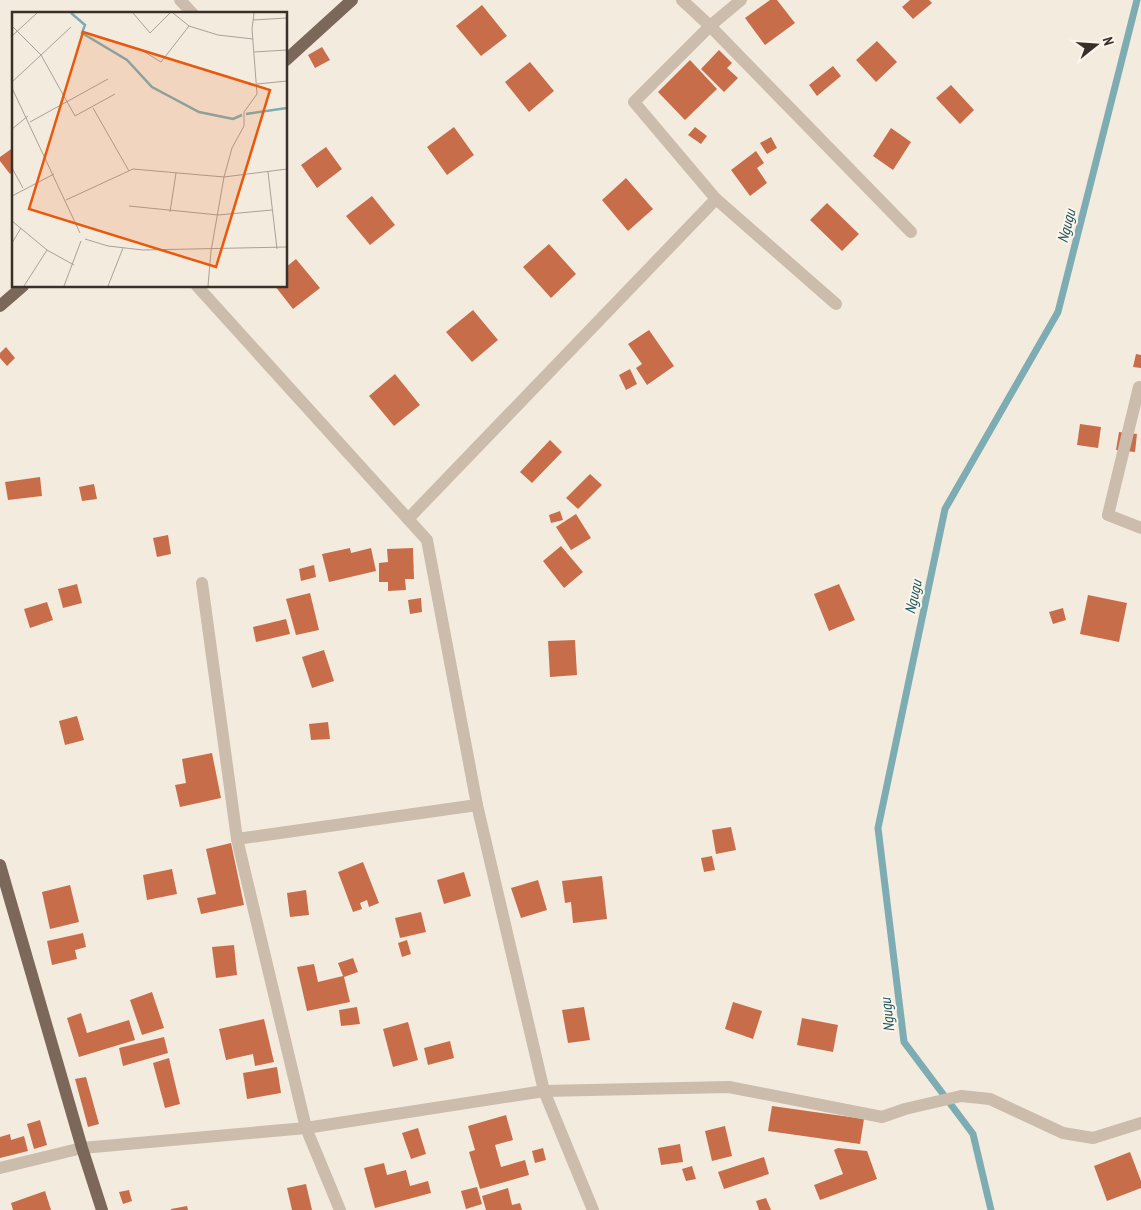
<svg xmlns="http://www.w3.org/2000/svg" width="1141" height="1210" viewBox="0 0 1141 1210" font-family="'PT Sans Narrow',sans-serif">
	<rect width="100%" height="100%" fill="#f4ebdf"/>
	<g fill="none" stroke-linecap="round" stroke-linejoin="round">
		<path stroke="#7dadb2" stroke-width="7" d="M991,1210l-18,-76 -69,-92 -26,-214 67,-319 113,-197 79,-312"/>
	</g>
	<g fill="#c86d49">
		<path d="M770,0h7l18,23 -30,22 -20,-27z"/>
		<path d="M910,0h19l3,3 -19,16 -11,-12z"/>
		<path d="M482,5l25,31 -26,20 -25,-30z"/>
		<path d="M877,41l20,21 -21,20 -20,-22z"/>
		<path d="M322,47l8,13 -15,8 -7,-13z"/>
		<path d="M719,50l13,13 -5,5 11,10 -14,14 -23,-23z"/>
		<path d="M690,60l27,29 -32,31 -27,-28z"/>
		<path d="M530,62l24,29 -25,21 -24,-30z"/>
		<path d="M833,66l8,10 -24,20 -8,-11z"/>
		<path d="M951,85l23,25 -14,14 -24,-26z"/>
		<path d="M454,127l20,28 -27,20 -20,-28z"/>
		<path d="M695,127l12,9 -6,8 -13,-9z"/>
		<path d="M891,128l20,14 -18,28 -20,-14z"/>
		<path d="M771,137l6,11 -10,6 -7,-11z"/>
		<path d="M14,147v24l-4,3 -10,-13v-4z"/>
		<path d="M326,147l16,22 -25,19 -16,-23z"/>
		<path d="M756,151l8,12 -7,5 10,15 -17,13 -19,-26z"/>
		<path d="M626,178l27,31 -25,22 -26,-31z"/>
		<path d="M372,196l23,29 -25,20 -24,-29z"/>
		<path d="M827,203l32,31 -17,17 -32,-31z"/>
		<path d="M549,244l27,30 -25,24 -28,-31z"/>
		<path d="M296,259l24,29 -27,21 -18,-23h11v-19z"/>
		<path d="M473,310l25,30 -26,22 -26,-30z"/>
		<path d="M649,330l25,36 -27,19 -11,-17 6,-4 -14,-20z"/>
		<path d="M6,347l9,11 -8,8 -7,-8v-5z"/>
		<path d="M1136,354l5,1v13l-8,-1z"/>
		<path d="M630,369l7,15 -11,6 -7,-15z"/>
		<path d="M395,374l25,31 -26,21 -25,-30z"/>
		<path d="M1080,424l21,3 -3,21 -21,-3z"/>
		<path d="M1119,432l18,2 -2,18 -19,-2z"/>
		<path d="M550,440l12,12 -30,31 -12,-11z"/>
		<path d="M590,474l12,11 -24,24 -12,-11z"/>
		<path d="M40,477l2,19 -34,4 -3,-18z"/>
		<path d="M94,484l3,15 -15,2 -3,-14z"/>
		<path d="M560,511l3,9 -12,3 -2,-8z"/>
		<path d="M576,514l15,24 -20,12 -15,-23z"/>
		<path d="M168,535l3,19 -14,3 -4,-19z"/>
		<path d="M561,546l22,26 -19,16 -21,-27z"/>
		<path d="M350,548l1,5 20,-5 5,23 -47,11 -7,-28z"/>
		<path d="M413,548l1,31h-9l1,11 -18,1v-9h-9v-19l9,-1 -1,-13z"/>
		<path d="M314,565l2,12 -15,4 -2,-12z"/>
		<path d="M77,584l5,19 -19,5 -5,-19z"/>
		<path d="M839,584l16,36 -26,11 -15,-37z"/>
		<path d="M310,593l9,37 -23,5 -10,-36z"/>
		<path d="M1088,595l39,8 -8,39 -39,-8z"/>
		<path d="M421,598l1,14 -12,2 -2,-14z"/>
		<path d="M47,602l6,18 -23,8 -6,-19z"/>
		<path d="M1063,608l3,12 -13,4 -4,-12z"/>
		<path d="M286,619l4,15 -34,8 -3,-15z"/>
		<path d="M575,640l2,35 -27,2 -2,-36z"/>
		<path d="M324,650l10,31 -22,7 -10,-31z"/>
		<path d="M77,716l7,24 -19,5 -6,-24z"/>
		<path d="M328,722l2,17 -19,1 -2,-16z"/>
		<path d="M212,753l9,45 -41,9 -5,-22 11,-2 -4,-24z"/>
		<path d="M731,827l5,23 -20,4 -4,-24z"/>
		<path d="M231,843l13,62 -43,9 -4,-16 19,-4 -10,-45z"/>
		<path d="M712,856l3,14 -11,2 -3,-14z"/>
		<path d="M363,862l16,41 -10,4 -2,-7 -7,3 2,6 -9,3 -15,-40z"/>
		<path d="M172,869l5,25 -30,6 -4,-25z"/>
		<path d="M464,872l7,24 -27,8 -7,-24z"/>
		<path d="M602,876l5,43 -34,4 -2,-21 -6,1 -3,-22z"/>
		<path d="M538,880l9,30 -26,8 -10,-30z"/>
		<path d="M70,885l9,37 -29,7 -8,-37z"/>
		<path d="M306,890l3,25 -19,2 -3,-24z"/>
		<path d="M421,912l5,20 -26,6 -5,-20z"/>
		<path d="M83,933l3,14 -11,3 2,9 -25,6 -5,-24z"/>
		<path d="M407,940l4,14 -9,3 -4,-14z"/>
		<path d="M234,945l3,30 -21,3 -4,-31z"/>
		<path d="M353,958l5,14 -14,5 6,25 -43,9 -10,-44 17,-3 4,18 25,-6 -5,-13z"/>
		<path d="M152,992l12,36 -22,7 -12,-35z"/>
		<path d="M733,1002l29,9 -9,28 -28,-10z"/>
		<path d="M357,1007l3,17 -19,2 -2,-16z"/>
		<path d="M584,1007l6,33 -22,3 -6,-33z"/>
		<path d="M81,1013l6,20 42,-13 6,20 -56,17 -12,-39z"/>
		<path d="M802,1018l36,7 -5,27 -36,-7z"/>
		<path d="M264,1019l10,43 -19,4 -2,-12 -27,6 -7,-31z"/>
		<path d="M408,1022l10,38 -25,7 -10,-38z"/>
		<path d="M164,1037l4,16 -45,13 -4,-18z"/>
		<path d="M450,1041l4,17 -26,7 -4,-17z"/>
		<path d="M169,1058l11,46 -15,4 -12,-45z"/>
		<path d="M277,1067l4,26 -34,6 -4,-26z"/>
		<path d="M86,1077l13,47 -11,3 -13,-48z"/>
		<path d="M772,1106l92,13 -4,25 -92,-13z"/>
		<path d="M506,1115l7,25 -18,5 6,22 24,-7 4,15 -49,14 -11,-37 6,-2 -7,-24z"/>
		<path d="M40,1120l7,25 -13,4 -7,-25z"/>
		<path d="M725,1126l7,30 -20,5 -7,-30z"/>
		<path d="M418,1128l8,26 -15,5 -9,-26z"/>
		<path d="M10,1134l1,6 13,-4 4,15 -28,7v-21z"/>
		<path d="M680,1144l3,18 -22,3 -3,-17z"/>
		<path d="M543,1148l3,12 -11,3 -3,-12z"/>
		<path d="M838,1148l29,3 10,28 -57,21 -6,-15 29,-11 -9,-24z"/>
		<path d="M1130,1152l11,29v7l-34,13 -13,-35z"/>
		<path d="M764,1157l5,17 -45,15 -6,-17z"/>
		<path d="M384,1163l3,12 19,-5 4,16 18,-5 3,12 -56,15 -11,-40z"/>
		<path d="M692,1166l4,13 -10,2 -4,-12z"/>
		<path d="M306,1184l6,26h-20l-5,-22z"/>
		<path d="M477,1187l5,17 -16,5 -5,-18z"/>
		<path d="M508,1188l4,17 8,-2 2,7h-36l-4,-14z"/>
		<path d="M129,1190l3,11 -9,3 -4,-12z"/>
		<path d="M45,1191l6,19h-38l-2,-7z"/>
		<path d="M766,1198l5,12h-12l-3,-9z"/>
		<path d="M187,1206l1,4h-17v-1z"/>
	</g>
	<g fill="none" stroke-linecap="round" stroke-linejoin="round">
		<g stroke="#ccbcab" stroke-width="12">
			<path d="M180,0l13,14"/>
			<path d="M682,0l28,26 201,206"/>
			<path d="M741,0l-31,26 -76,76 82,97 120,105"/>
			<path d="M197,286l230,254 50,265 67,286 49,119"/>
			<path d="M1139,387l-31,128 33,13"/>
			<path d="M408,519l308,-320"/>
			<path d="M202,583l35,256 69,289 34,82"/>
			<path d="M237,839l240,-34"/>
			<path d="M0,1168l82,-20 224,-20 238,-37 185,-4 153,30 23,-8 56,-13 29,3 73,34 30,5 48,-15"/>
		</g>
		<g stroke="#7c685b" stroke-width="12">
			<path d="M286,60l66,-60"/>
			<path d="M0,306l23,-20"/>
			<path d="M0,865l82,283 20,62"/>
		</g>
	</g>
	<g text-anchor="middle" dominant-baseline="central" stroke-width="4" stroke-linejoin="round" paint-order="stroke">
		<g font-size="15" font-style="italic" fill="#1e565d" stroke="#fbf5ec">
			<text transform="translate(1066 226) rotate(-76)">Ngugu</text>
			<text transform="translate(913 597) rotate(-78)">Ngugu</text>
			<text transform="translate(887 1015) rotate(-97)">Ngugu</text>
		</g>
	</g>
	<g transform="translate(12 12)">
		<rect width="275" height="275" fill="#f4ebdf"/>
		<path fill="none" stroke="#7dadb2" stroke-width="2.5" d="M59,1l14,12 -3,8 45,27 25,27 47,25 34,7 9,-4M234,102l41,-6"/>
		<path fill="none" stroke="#aaa097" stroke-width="1" d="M121,1l17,20 20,-20M161,1l16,13 29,9 35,4M241,8l34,-2M0,14l29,29 34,61 40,-22M0,24l25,-23M131,39l18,11 28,-36M242,40l33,-2M0,70l59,-55M245,72l30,-3M0,76l68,145M81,96l36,63M18,110l78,-43M0,117l16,-13M0,156l11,20M256,160l9,77M0,184l42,-22M54,188l67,-31 91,8 63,-8M117,194l89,9 54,-5M158,200l6,-39M0,209l35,29 27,15M73,227l23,7 35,4 144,-3M0,231l9,-15M12,274l23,-36M52,274l17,-45M96,274l15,-38M196,274l3,-35 13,-74 8,-29 12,-22v-14l13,-18 -5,-65 2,-16"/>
		<path fill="#e8590c" fill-opacity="0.15" stroke="#e8590c" stroke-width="2.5" d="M71,20l187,58 -54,177 -187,-58z"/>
		<rect width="275" height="275" fill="none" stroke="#3a302a" stroke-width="2.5"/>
	</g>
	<g transform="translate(1096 45) rotate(73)" stroke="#fbf5ec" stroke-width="4" paint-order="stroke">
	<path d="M0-4L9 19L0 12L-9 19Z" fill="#3a302a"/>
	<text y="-8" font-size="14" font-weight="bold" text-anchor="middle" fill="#3a302a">N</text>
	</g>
</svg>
